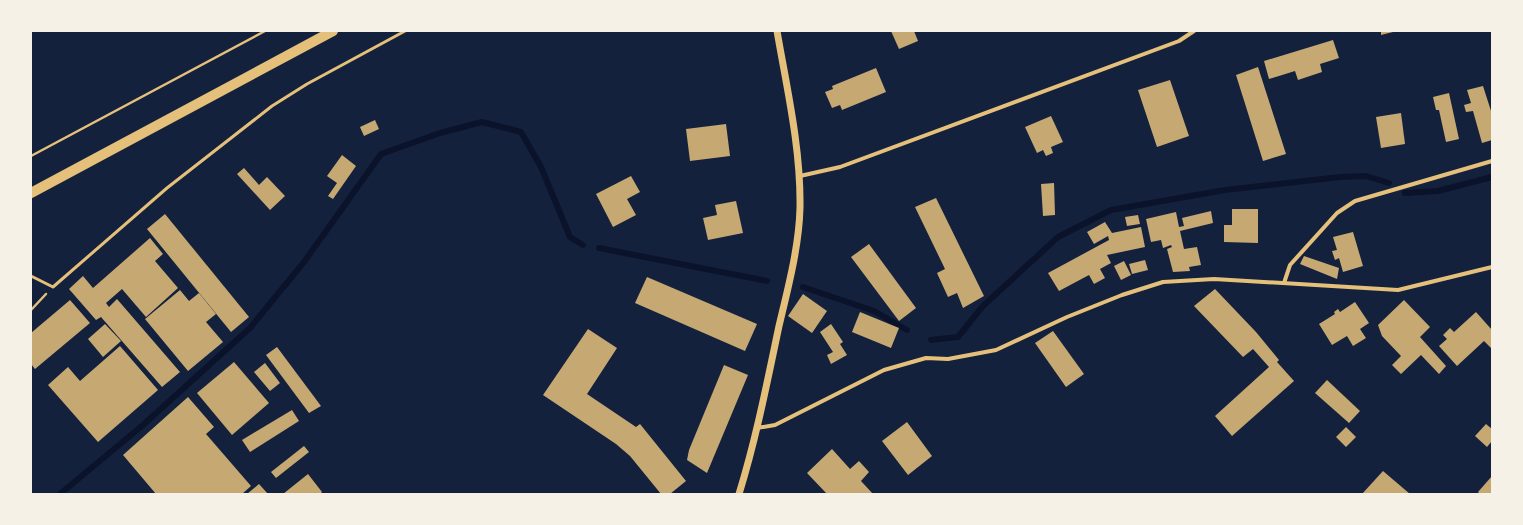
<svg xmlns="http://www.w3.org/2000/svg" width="1523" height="525" viewBox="0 0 1523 525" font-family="Karla,sans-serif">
	<rect width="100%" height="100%" fill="#14213d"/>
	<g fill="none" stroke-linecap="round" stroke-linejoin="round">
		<g stroke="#0b132b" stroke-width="6">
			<path d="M1405,193l33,-2 54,-14"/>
			<path d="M599,248l168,33"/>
			<path d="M803,287l71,24 33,19"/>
			<path d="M931,340l27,-3 25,-31 75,-69 53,-27 114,-20 115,-13 26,-1 23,7"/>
			<path d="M60,494l83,-69 107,-97 54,-66 77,-108 59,-21 42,-11 39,10 20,35 29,70 13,8"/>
		</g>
	</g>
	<g fill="#c6a872">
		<path d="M891,31h23l4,10 -19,8z"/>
		<path d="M1381,31h12v1l-12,3z"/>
		<path d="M1333,40l6,18 -19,6 2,8 -24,8 -3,-9 -26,8 -5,-18z"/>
		<path d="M1258,67l28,87 -23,7 -27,-86z"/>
		<path d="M876,68l10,24 -44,18 -2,-5 -8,3 -7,-16 8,-3 -1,-3z"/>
		<path d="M1170,80l19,56 -32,11 -19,-57z"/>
		<path d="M1483,86l9,28v26l-10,3 -9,-32 -7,1 -2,-7 7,-2 -4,-13z"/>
		<path d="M1449,93l10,46 -13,3 -7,-32h-3l-3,-13z"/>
		<path d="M1401,113l4,31 -24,4 -5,-31z"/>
		<path d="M1051,116l12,26 -12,5 2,6 -7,3 -3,-6 -6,3 -12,-26z"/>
		<path d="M375,120l4,9 -15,7 -4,-9z"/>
		<path d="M726,124l4,32 -40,5 -4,-32z"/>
		<path d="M342,155l14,11 -23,33 -5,-3 9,-13 -10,-7z"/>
		<path d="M244,168l15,17 8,-8 18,19 -15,14 -33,-36z"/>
		<path d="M631,176l9,16 -13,7 9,16 -23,12 -17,-33z"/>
		<path d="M1054,183l1,32 -12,1 -2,-32z"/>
		<path d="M936,198l48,98 -21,12 -6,-15 -9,4 -11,-24 8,-4 -30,-62z"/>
		<path d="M736,201l7,32 -35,7 -5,-22 14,-3 -2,-10z"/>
		<path d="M1232,209h26v34l-34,-1v-17h8z"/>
		<path d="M1211,211l2,12 -33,8 4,18 13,-2 4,18 -12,2 1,4 -17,1 -6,-23 5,-2 -1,-2 -8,3 -2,-8 -10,2 -5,-23 30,-7 3,15 5,-1 -2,-8z"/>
		<path d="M165,214l84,103 -18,15 -84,-103z"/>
		<path d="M1138,215l2,9 -13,2 -2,-9z"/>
		<path d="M1105,222l7,11 29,-6 4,20 -38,8 4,8 -11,6 5,9 -11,6 -5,-9 -30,16 -11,-18 61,-33 -1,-4 -14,8 -7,-12z"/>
		<path d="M1353,232l10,34 -20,6 -4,-14 -4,2 -3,-9 5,-1 -4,-13z"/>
		<path d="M150,238l13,16 -8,7 23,27 -32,29 -24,-28 -16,14 3,4 8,-8 63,73 -18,15 -61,-70 -5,3 -27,-31 14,-13 10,12z"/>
		<path d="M869,244l47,64 -17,13 -48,-64z"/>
		<path d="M1304,256l35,12 -2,11 -37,-15z"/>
		<path d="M1145,260l3,10 -16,4 -3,-10z"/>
		<path d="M1124,261l7,14 -10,5 -7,-14z"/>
		<path d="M647,277l110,47 -12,27 -110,-48z"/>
		<path d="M1215,289l41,43 23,28 -2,2 17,19 -62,55 -17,-20 54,-49 -16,-18 -10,8 -49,-51z"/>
		<path d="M180,290l9,11 10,-8 17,21 -10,8 17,20 -35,29 -43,-52z"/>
		<path d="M803,294l24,17 -15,22 -24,-17z"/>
		<path d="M70,300l20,23 -55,46 -4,-5v-31z"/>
		<path d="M1404,300l26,27 -10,10 26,29 -7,8 -18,-19 -20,19 -9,-9 9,-9 -19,-20 -4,-11z"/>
		<path d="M1355,302l14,21 -9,6 6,9 -13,8 -6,-10 -15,9 -13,-21 16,-10 -1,-2 4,-3 2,3z"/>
		<path d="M860,312l39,16 -8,20 -39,-16z"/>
		<path d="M1476,312l16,18v19l-8,-8 -27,25 -18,-20 8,-7 -4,-4 7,-7 4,4z"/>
		<path d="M105,324l16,17 -18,16 -15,-18z"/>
		<path d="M831,324l12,18 -3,2 7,11 -16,9 -4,-9 6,-3 -13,-20z"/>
		<path d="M588,329l29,19 -30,46 49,33 4,-3 46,57 -16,13h-9l-31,-38 -14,-12 -73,-49z"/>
		<path d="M1053,331l31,43 -18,13 -31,-44z"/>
		<path d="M120,346l38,44 -60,52 -50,-57 20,-18 12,14z"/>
		<path d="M277,347l44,59 -12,7 -43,-58z"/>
		<path d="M234,362l35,41 -37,32 -35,-42z"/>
		<path d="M265,363l15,20 -10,8 -16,-19z"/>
		<path d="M724,365l24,10 -41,98 -20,-13 2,-10z"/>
		<path d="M1327,380l33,31 -11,12 -34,-30z"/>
		<path d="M188,397l26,30 -8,7 45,52 -9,8h-86l-33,-39z"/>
		<path d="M292,410l7,11 -49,31 -8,-12z"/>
		<path d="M907,422l25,34 -24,19 -26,-34z"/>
		<path d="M1486,424l6,5v12l-5,6 -12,-11z"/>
		<path d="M1346,427l10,10 -10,10 -10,-10z"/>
		<path d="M304,446l5,6 -33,26 -5,-6z"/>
		<path d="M832,449l18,20 9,-8 10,11 -8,9 12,13h-46l-20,-21z"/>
		<path d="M1383,471l27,23h-48z"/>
		<path d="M308,474l14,18 -2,2h-37z"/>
		<path d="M1492,476v18h-12l-2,-2z"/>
		<path d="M259,484l9,10h-21z"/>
	</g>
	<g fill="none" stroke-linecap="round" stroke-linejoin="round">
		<g stroke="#e5c07b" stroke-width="2.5">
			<path d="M31,156l234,-125"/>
			<path d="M31,310l15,-16"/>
		</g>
		<path stroke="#e5c07b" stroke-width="3" d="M31,276l22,11 114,-99 105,-82 35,-22 98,-53"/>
		<g stroke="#e5c07b" stroke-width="4">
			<path d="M800,176l40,-9 339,-126 15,-10"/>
			<path d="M1284,283l6,-18 47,-52 18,-12 137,-40"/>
			<path d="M757,428l18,-3 109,-55 42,-12 22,1 48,-9 71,-33 55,-22 41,-13 51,-3 184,11 94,-23"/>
		</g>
		<path stroke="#e5c07b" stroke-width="7" d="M739,494c17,-55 28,-111 40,-168 9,-38 20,-79 21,-118 1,-59 -13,-119 -23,-177"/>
		<path stroke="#e5c07b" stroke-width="10" d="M31,193l302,-162"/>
	</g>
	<rect width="1523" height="525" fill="none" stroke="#f6f1e7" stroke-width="64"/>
</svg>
